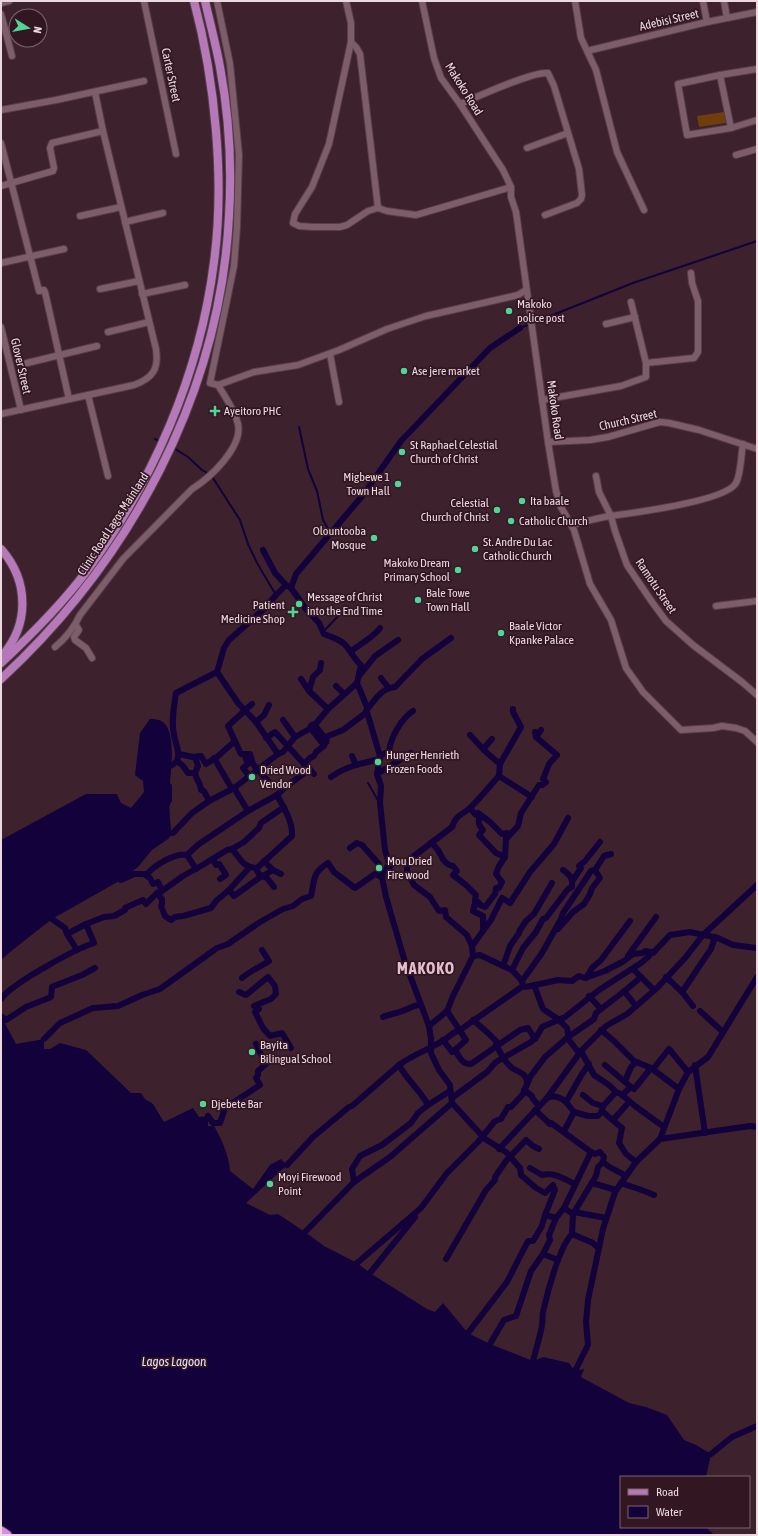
<svg xmlns="http://www.w3.org/2000/svg" width="758" height="1536" viewBox="0 0 758 1536" font-family="'Asap Condensed',sans-serif">
	<rect width="100%" height="100%" fill="#3d212d"/>
	<path fill="#6f3e0c" d="M724,112l2,11 -27,4 -2,-11z"/>
	<g fill="#13013c">
		<path d="M150,719c3,0 7,0 9,1 21,7 10,59 10,76 0,11 1,22 2,34l2,3 -5,6 -16,11 -14,17 -17,13 -69,39 -42,33 -9,8v-120l85,-46h31l4,9 10,5 13,-16 -1,-11 -8,-6 5,-42z"/>
		<path d="M1,1016l15,28 28,-5v10h6l10,-6 26,7 45,43h10l4,6 8,5 11,18 29,-14 6,9 9,-1v10h6c8,14 15,29 16,45l23,18 17,-24 11,-6 6,6 -41,38 24,12 8,-1 27,18 19,14 33,17 13,10 57,36 8,3 8,-9 25,30 22,11 43,17 10,-4 26,6 6,8 9,-2 -3,8 48,26 17,4 21,8 17,25 12,5 15,9 -5,23h-85v50h85l8,8h-713z"/>
	</g>
	<g fill="none" stroke-linecap="round" stroke-linejoin="round">
		<g stroke="#13013c" stroke-width="2">
			<path d="M520,328l113,-45 124,-42"/>
			<path d="M299,427l9,42 9,22 6,29 8,14"/>
			<path d="M155,439l6,3"/>
			<path d="M172,447l16,10 14,13 9,5 29,45 8,24 9,19 19,32"/>
			<path d="M323,632l18,-19"/>
			<path d="M368,783l12,21"/>
		</g>
		<g stroke="#13013c" stroke-width="6">
			<path d="M263,550l12,23 11,12"/>
			<path d="M291,588l15,21 13,14 5,11c8,3 18,6 23,13 5,6 8,13 14,18l-4,18 10,24v5l13,44 -3,18 4,12 -1,17 5,47 4,14 -7,13 4,20 19,65 24,64 2,13v14l8,17 11,15 2,18 33,36 21,13 14,16 1,7 15,13 9,5 8,-8 2,5 -10,25 11,3 8,-10 9,6 -1,20 21,9 5,5"/>
			<path d="M352,654l-1,-3c7,-5 25,-16 29,-23"/>
			<path d="M321,663l-1,7 -7,7 -4,14 19,18"/>
			<path d="M217,672l21,31 18,19 22,32"/>
			<path d="M360,675l15,-19 23,-16"/>
			<path d="M381,678l7,9"/>
			<path d="M301,679l8,12"/>
			<path d="M336,686l8,8"/>
			<path d="M252,704l-24,22 13,28h9l3,10 19,22"/>
			<path d="M366,711c8,-10 15,-23 29,-24l27,-28 29,-21"/>
			<path d="M283,720l12,17"/>
			<path d="M256,722l8,-7 5,-10"/>
			<path d="M470,735l16,17 14,12"/>
			<path d="M536,737l5,-7"/>
			<path d="M266,738l9,-6 29,32"/>
			<path d="M483,749l9,-10"/>
			<path d="M179,754l14,3 8,-1 5,8 11,-7 18,-16"/>
			<path d="M244,754l4,10 -5,4 6,8"/>
			<path d="M352,756l4,9"/>
			<path d="M380,756l9,-5c2,-14 12,-32 24,-40"/>
			<path d="M214,758l18,31"/>
			<path d="M177,761l6,5 5,7h7c1,7 6,10 6,17l3,1 5,10"/>
			<path d="M164,767c5,0 11,-2 13,-7 4,-7 -2,-17 -3,-25 -3,-13 0,-29 2,-42l41,-21 7,-24 5,-8 34,-30 13,-15 10,-10 5,3 5,-14 67,-79 38,-54 89,-93 30,-20"/>
			<path d="M195,773l3,-7 -3,-9"/>
			<path d="M314,774l-10,-10 6,-6 4,-2 2,-4 8,-6v-5l4,-5 15,-6 24,-18"/>
			<path d="M377,774l34,-21"/>
			<path d="M499,776l1,-12 21,-37 -8,-15v-3"/>
			<path d="M331,777c15,-11 32,-14 49,-18"/>
			<path d="M166,785l3,1v14l-3,6"/>
			<path d="M234,788l14,23"/>
			<path d="M470,808l6,7 4,1c-3,6 -1,10 3,14l-4,5 17,18 9,4"/>
			<path d="M478,813l12,9 12,12 5,-1 -1,6"/>
			<path d="M173,833l19,-20 17,-12 25,-13 44,-34 5,-2 12,-15 18,-10 15,-18 29,-26"/>
			<path d="M431,843c11,6 9,21 22,23l4,5 -4,4 13,10 10,10 -1,5 4,3"/>
			<path d="M350,848l7,-5 5,2 17,19 3,13"/>
			<path d="M232,849c9,10 10,18 25,19v3l3,4 7,3 7,9"/>
			<path d="M187,855l9,14"/>
			<path d="M213,859l3,6 3,-1 6,9 1,2 -6,4"/>
			<path d="M264,861l9,9 8,4"/>
			<path d="M405,863l2,3v5l7,14 16,12 9,14 6,-1 1,7 21,18 5,11"/>
			<path d="M257,868l35,-32c1,-14 -8,-28 -15,-41"/>
			<path d="M388,870l4,-6 10,-3 3,2 47,-36c4,-13 11,-12 19,-20 10,-10 19,-21 28,-31l33,21"/>
			<path d="M145,875l5,3 3,6 5,-2 4,9"/>
			<path d="M121,880l13,-6h13c8,-9 27,-21 40,-19l12,-11 49,-33 29,-16 11,-10 22,-16"/>
			<path d="M573,880l8,-12 -2,-2 6,-5 15,-19"/>
			<path d="M229,890l5,6 25,-18 14,-8"/>
			<path d="M157,893l5,6v5l-1,2 4,10 6,4 4,-3 8,-1 28,-8 5,-7 13,-11 20,-22"/>
			<path d="M52,919l13,9 2,6 10,16"/>
			<path d="M558,929l15,-17 11,-8 6,-10 2,-6 8,-10 -5,-8"/>
			<path d="M483,931l8,-11 11,-22 8,5 20,-31 24,-28 14,-26"/>
			<path d="M67,934l19,-10 18,-7 10,-1 11,-6v-2l18,-8 3,4 11,-11 5,-2 21,-15 18,-10 26,-16 5,-1 12,-7 15,-14 2,-5 23,-16"/>
			<path d="M473,956l7,-1 23,11"/>
			<path d="M628,956l28,-39"/>
			<path d="M633,969l21,21"/>
			<path d="M512,970l-9,-4 7,-20 9,-13 1,-3 6,-9 8,-7 18,-31"/>
			<path d="M666,977l16,15 11,14"/>
			<path d="M242,978c8,-7 18,-11 27,-17l-7,-11"/>
			<path d="M586,978l6,-10 9,-8 29,-39"/>
			<path d="M522,981l-10,-11 11,-22 13,-16 7,-13 3,-1 22,-29 4,-2c1,-9 -2,-12 -9,-17"/>
			<path d="M534,985l9,24 15,10 9,9 2,12 10,13"/>
			<path d="M523,986l-1,-5 20,-28 19,-34 2,-6 28,-42 4,-1 9,-14 7,-2"/>
			<path d="M624,991l12,15"/>
			<path d="M239,992l7,3 22,-18 7,9 1,8 -5,5 -17,7 5,3 -4,3 8,16 7,8 12,-3 9,15"/>
			<path d="M682,992l29,-43 4,-12"/>
			<path d="M589,996l12,13"/>
			<path d="M1,999c10,-15 74,-50 93,-56l-8,-19"/>
			<path d="M447,1011l19,29 -11,10"/>
			<path d="M700,1011l23,21"/>
			<path d="M2,1017l4,3 20,-13 25,-10 1,-10 2,-1 28,-11 13,-7"/>
			<path d="M383,1017c7,-3 15,-4 22,-7 5,-2 9,-5 15,-5"/>
			<path d="M473,1020l15,13 9,9 -1,3c4,7 9,18 16,23 6,4 15,5 15,15"/>
			<path d="M429,1026l18,-15 6,-15 20,-40 -1,-10 11,-15v-15l-10,-5 2,-8 10,4 10,-13 1,-6h3l3,-6 -6,-8 3,-8 6,-9 1,-18 12,-13 3,-13 18,-28h3l4,-3 -3,-3 6,-15 8,-9 -21,-18 -1,-5"/>
			<path d="M601,1030l13,11 20,20 17,7 28,21"/>
			<path d="M44,1039l16,-16 33,-15 25,-2 24,-11 18,-6 57,-41 11,-4 32,-22 23,-13 10,-3 9,-7 9,-3c4,-17 1,-23 17,-33l6,9 21,16 20,-14 7,3"/>
			<path d="M443,1040l9,12 3,-2c4,6 7,15 16,14l49,-34 8,-2 7,11"/>
			<path d="M399,1065c8,15 21,25 29,40"/>
			<path d="M605,1065l26,22"/>
			<path d="M695,1065l10,68"/>
			<path d="M653,1069l16,-20 19,23"/>
			<path d="M625,1081l6,-14 5,-5"/>
			<path d="M524,1090l8,6 1,3 6,7"/>
			<path d="M616,1092l-7,-7 -15,-10 -13,-24 25,-25 21,-12 30,-26 28,-30 18,-23 54,-50"/>
			<path d="M583,1095l10,8 10,3"/>
			<path d="M622,1095l9,-8 3,2 17,-21"/>
			<path d="M452,1098l35,-26 9,-10 35,-20 6,-6 5,-9 23,-10 34,-27 42,-27 8,-7 2,-4"/>
			<path d="M547,1098c8,-3 13,-1 19,4"/>
			<path d="M535,1110l15,14 1,-1 40,29 -27,56"/>
			<path d="M602,1111l20,17 -3,15 7,11 10,8"/>
			<path d="M574,1112l14,4h10l4,-5 1,-5 13,-14 5,2 14,12 29,21"/>
			<path d="M208,1116l5,7h7l5,-15 35,-23 -4,-7 2,-3v-4l9,-8 -4,-5 -7,-14"/>
			<path d="M613,1120l16,-18"/>
			<path d="M564,1131l10,-19 -8,-10 16,-28 7,-10"/>
			<path d="M660,1139l19,-50 9,-17 20,-15 49,-80"/>
			<path d="M499,1149l48,-51 34,-47"/>
			<path d="M591,1152l4,2 5,-2 4,5 -1,5c6,6 15,9 23,14"/>
			<path d="M287,1165l26,-28 36,-30 3,-1 47,-41c13,-10 31,-16 45,-25 6,-4 9,-8 16,-10l63,-44 3,1 32,-7 14,1 7,-5 6,2 20,-7 19,-10 9,-7 9,-1 4,-2 7,2 17,-18 20,-3 28,6 15,7 23,3"/>
			<path d="M530,1168l12,7c12,-3 22,4 33,9"/>
			<path d="M354,1182l-2,-13 8,-13 22,-11 29,-22 7,-10 10,-8 22,-14"/>
			<path d="M592,1183l24,7"/>
			<path d="M621,1183c11,4 22,7 33,12"/>
			<path d="M574,1212l32,6"/>
			<path d="M573,1214l23,-38 2,-9 5,-5"/>
			<path d="M305,1232l49,-50 36,-25 62,-54"/>
			<path d="M543,1254l15,6"/>
			<path d="M446,1259l40,-69 9,-10v-3l11,-16 20,-21 7,6 6,3"/>
			<path d="M357,1263l64,-55 26,-35 31,-31 17,-21 6,-2 7,-12h3l12,-13 7,-17 15,-20 23,-20 19,-13 7,-5 2,-6 31,-24 14,-12"/>
			<path d="M370,1273l45,-56"/>
			<path d="M468,1333l39,-51 21,-41h5l9,-15 3,-11"/>
			<path d="M490,1344l14,-24 12,-4 15,-45 12,-17 7,-14 -1,-5 7,-17"/>
			<path d="M533,1361c3,-12 7,-24 9,-36 1,-5 0,-9 1,-13 4,-18 16,-65 29,-78"/>
			<path d="M575,1371l13,-26 -2,-23 2,-22 15,-71 12,-37 11,-16 10,-14 24,-23 90,-13 7,1"/>
			<path d="M711,1454l21,-17 25,-11"/>
		</g>
		<path stroke="#13013c" stroke-width="11" d="M313,727l11,14"/>
		<g stroke="#573f4a" stroke-width="8">
			<g id="minor">
				<path d="M144,1l32,153"/>
				<path d="M217,1l13,63 9,91 -2,72 -3,39 -24,117 8,2 36,-13 44,-7 41,-15 48,-21 39,-13 92,-21 8,-5"/>
				<path d="M346,1l5,22v19l-22,102 -17,43 -17,27 -2,9 6,3 14,1h27l7,-2 21,-14 10,-3 9,3 29,4 95,-28"/>
				<path d="M422,1l12,57 7,20 19,26 43,66 8,17v10l5,15 32,230 8,49 5,16 13,23 16,54 21,36 15,48 17,24 38,38 32,-2 9,-2 14,2 9,3 12,11"/>
				<path d="M575,1l6,37 15,32 21,82 27,58"/>
				<path d="M703,1l4,21"/>
				<path d="M724,1l3,17"/>
				<path d="M1,3l8,-2"/>
				<path d="M1,14l11,42"/>
				<path d="M351,42l5,5 4,7 18,154"/>
				<path d="M587,51l120,-29 50,-10"/>
				<path d="M757,69l-37,6 -42,9 9,51 44,-7 26,-8"/>
				<path d="M720,75l11,53"/>
				<path d="M460,104c17,-7 73,-33 88,-31l6,13 25,83 3,26 -1,4 -4,4 -32,12"/>
				<path d="M1,110l55,-10 88,-19"/>
				<path d="M1,143l37,144 1,4 5,-1 1,2 24,107"/>
				<path d="M527,148l41,-15"/>
				<path d="M736,155l21,-6"/>
				<path d="M1,186l52,-15 1,-3 -4,-20 2,-5 51,-12"/>
				<path d="M80,216l41,-9"/>
				<path d="M125,222l38,-9"/>
				<path d="M1,263l63,-14"/>
				<path d="M100,289l39,-8"/>
				<path d="M142,294l43,-9"/>
				<path d="M606,324l29,-7"/>
				<path d="M1,327l20,83"/>
				<path d="M108,332l41,-10"/>
				<path d="M330,354l9,48"/>
				<path d="M27,363l70,-17"/>
				<path d="M646,363l48,-5 4,-6v-51l-6,-18 -1,-10"/>
				<path d="M88,395l20,81"/>
				<path d="M542,400l79,-14 25,-9v-14l-15,-61"/>
				<path d="M1,414l133,-29c19,-7 25,-16 22,-36l-53,-218 -8,-39"/>
				<path d="M548,442l42,-2 18,-3 52,-15 9,1 30,7 58,19"/>
				<path d="M596,476l3,16 12,24 4,15 12,34 25,37 14,19 27,24 49,37 15,13"/>
				<path d="M572,525c12,-3 25,-7 38,-9 23,-3 116,-15 126,-33 5,-9 5,-28 7,-39"/>
				<path d="M716,606l41,-5"/>
				<path d="M76,625l3,5 -5,7 1,3 11,8 6,10"/>
				<path d="M55,647c11,-9 19,-19 25,-32l43,-56 69,-70c18,-11 51,-42 46,-65 -3,-14 -13,-27 -20,-39"/>
			</g>
		</g>
		<g stroke="#573f4a" stroke-width="10">
			<g id="major">
				<path d="M1,549c28,32 29,76 0,108"/>
				<path d="M1,663c29,-27 61,-59 85,-91 67,-90 114,-198 128,-310 11,-81 1,-182 -20,-261"/>
				<path d="M1,679c129,-119 219,-285 228,-463 3,-49 0,-101 -9,-149 -4,-22 -10,-44 -15,-66"/>
			</g>
		</g>
		<g stroke="#573f4a" stroke-width="11">
			<path id="highway" d="M1,1531l6,4"/>
		</g>
		<use href="#minor" stroke="#7e5d6a" stroke-width="6"/>
		<use href="#major" stroke="#b578b8" stroke-width="8"/>
		<use href="#highway" stroke="#d98aec" stroke-width="9"/>
	</g>
	<g fill="#53d396" stroke="#321723" stroke-width="1.5">
		<circle cx="509" cy="311" r="4"/>
		<circle cx="404" cy="371" r="4"/>
		<path d="M213 405h4v4h4v4h-4v4h-4v-4h-4v-4h4z"/>
		<circle cx="402" cy="452" r="4"/>
		<circle cx="398" cy="484" r="4"/>
		<circle cx="522" cy="501" r="4"/>
		<circle cx="497" cy="510" r="4"/>
		<circle cx="511" cy="521" r="4"/>
		<circle cx="374" cy="538" r="4"/>
		<circle cx="475" cy="549" r="4"/>
		<circle cx="458" cy="570" r="4"/>
		<circle cx="418" cy="600" r="4"/>
		<circle cx="299" cy="604" r="4"/>
		<path d="M291 606h4v4h4v4h-4v4h-4v-4h-4v-4h4z"/>
		<circle cx="501" cy="633" r="4"/>
		<circle cx="378" cy="762" r="4"/>
		<circle cx="252" cy="777" r="4"/>
		<circle cx="379" cy="868" r="4"/>
		<circle cx="252" cy="1052" r="4"/>
		<circle cx="203" cy="1104" r="4"/>
		<circle cx="270" cy="1184" r="4"/>
	</g>
	<g text-anchor="middle" dominant-baseline="central" stroke-width="3.5" stroke-linejoin="round" paint-order="stroke">
		<g font-size="12" fill="#ecd8df" stroke="#321723">
			<text transform="translate(669 20) rotate(-13)">Adebisi Street</text>
			<text transform="translate(171 75) rotate(78)">Carter Street</text>
			<text transform="translate(464 89) rotate(58)">Makoko Road</text>
			<text transform="translate(21 366) rotate(77)">Glover Street</text>
			<text transform="translate(555 410) rotate(82)">Makoko Road</text>
			<text transform="translate(628 420) rotate(-13)">Church Street</text>
			<text transform="translate(113 524) rotate(-57)">Clinic Road Lagos Mainland</text>
			<text transform="translate(656 586) rotate(56)">Ramotu Street</text>
		</g>
		<g font-size="12" fill="#ecd8df" stroke="#321723" text-anchor="start">
			<text x="517" y="304">Makoko<tspan x="517" dy="14">police post</tspan></text>
			<text x="412" y="371">Ase jere market</text>
			<text x="224" y="411">Ayeitoro PHC</text>
			<text x="410" y="445">St Raphael Celestial<tspan x="410" dy="14">Church of Christ</tspan></text>
			<text x="390" y="477" text-anchor="end">Migbewe 1<tspan x="390" dy="14">Town Hall</tspan></text>
			<text x="530" y="501">Ita baale</text>
			<text x="489" y="503" text-anchor="end">Celestial<tspan x="489" dy="14">Church of Christ</tspan></text>
			<text x="519" y="521">Catholic Church</text>
			<text x="366" y="531" text-anchor="end">Olountooba<tspan x="366" dy="14">Mosque</tspan></text>
			<text x="483" y="542">St. Andre Du Lac<tspan x="483" dy="14">Catholic Church</tspan></text>
			<text x="450" y="563" text-anchor="end">Makoko Dream<tspan x="450" dy="14">Primary School</tspan></text>
			<text x="426" y="593">Bale Towe<tspan x="426" dy="14">Town Hall</tspan></text>
			<text x="307" y="597">Message of Christ<tspan x="307" dy="14">into the End Time</tspan></text>
			<text x="285" y="605" text-anchor="end">Patient<tspan x="285" dy="14">Medicine Shop</tspan></text>
			<text x="509" y="626">Baale Victor<tspan x="509" dy="14">Kpanke Palace</tspan></text>
			<text x="386" y="755">Hunger Henrieth<tspan x="386" dy="14">Frozen Foods</tspan></text>
			<text x="260" y="770">Dried Wood<tspan x="260" dy="14">Vendor</tspan></text>
			<text x="387" y="861">Mou Dried<tspan x="387" dy="14">Fire wood</tspan></text>
			<text x="260" y="1045">Bayita<tspan x="260" dy="14">Bilingual School</tspan></text>
			<text x="211" y="1104">Djebete Bar</text>
			<text x="278" y="1177">Moyi Firewood<tspan x="278" dy="14">Point</tspan></text>
		</g>
		<g font-size="13" font-style="italic" fill="#e2e1f9" stroke="#321723">
			<text x="174" y="1361">Lagos Lagoon</text>
		</g>
		<g font-size="16" font-weight="bold" letter-spacing="1" fill="#e4becd" stroke="#321723">
			<text x="426" y="968">MAKOKO</text>
		</g>
	</g>
	<rect width="758" height="1536" fill="none" stroke="#ecd8df" stroke-width="4"/>
	<rect x="620" y="1476" width="130" height="52" fill="#321723" stroke="#7c646e"/>
	<rect x="628" y="1489" width="20" height="6" fill="#b578b8" stroke="#7c646e"/>
	<text x="656" y="1496" font-size="12" fill="#ecd8df">Road</text>
	<rect x="628" y="1506" width="20" height="12" fill="#13013c" stroke="#7c646e"/>
	<text x="656" y="1516" font-size="12" fill="#ecd8df">Water</text>
	<g transform="translate(28 28) rotate(101)"><circle r="19" fill="#321723" stroke="#7c646e"/>
	<path d="M0-3L7 15L0 10L-7 15Z" fill="#53d396"/>
	<text y="-6" font-size="11" font-weight="bold" text-anchor="middle" fill="#ecd8df">N</text>
	</g>
</svg>
